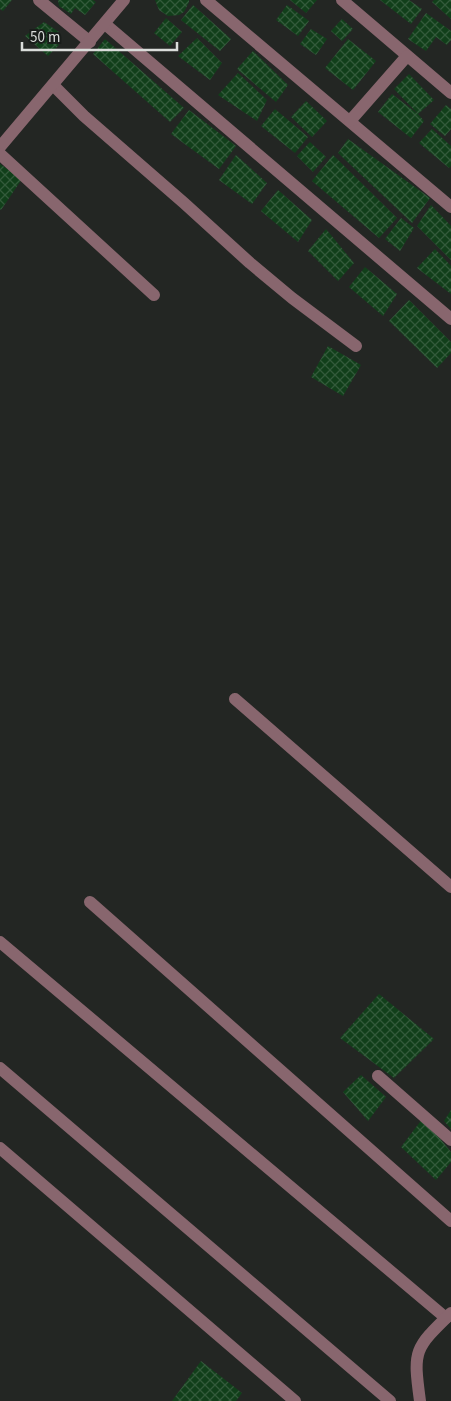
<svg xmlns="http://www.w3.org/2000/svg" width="451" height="1401" viewBox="0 0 451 1401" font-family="'Source Sans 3',sans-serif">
	<defs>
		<pattern id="building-cross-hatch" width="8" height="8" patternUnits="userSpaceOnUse" patternTransform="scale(1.25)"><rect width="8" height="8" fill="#113f1a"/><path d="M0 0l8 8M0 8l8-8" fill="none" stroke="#335a3b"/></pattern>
	</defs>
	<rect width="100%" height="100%" fill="#232623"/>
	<g fill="url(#building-cross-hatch)">
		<path d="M0,0h12l-9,11 -3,-2z"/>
		<path d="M58,0h35l3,2 -11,13 -10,-7 -4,6 -12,-8z"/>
		<path d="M155,0h34v2l-5,10 -5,3 -11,1 -9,-6z"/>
		<path d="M290,0h27l-11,13z"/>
		<path d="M380,0h29l13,9 -11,15z"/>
		<path d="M434,0h17v19l-19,-17z"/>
		<path d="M193,5l38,34 -11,12 -39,-31z"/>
		<path d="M287,5l22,16 -11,15 -22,-16z"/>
		<path d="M426,13l25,18v9l-4,5 -11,-8 -10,14 -18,-12z"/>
		<path d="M166,18l16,14 -12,14 -16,-13z"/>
		<path d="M342,19l11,10 -11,12 -11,-10z"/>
		<path d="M44,22l15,10 -7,8 7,5 -11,11 -23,-20z"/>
		<path d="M311,29l16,10 -11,16 -16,-11z"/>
		<path d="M197,38l25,25 -12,17 -32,-24z"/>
		<path d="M105,39l79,69 -14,14 -77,-68z"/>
		<path d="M348,39l28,22 -23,29 -28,-22z"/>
		<path d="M253,51l35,34 -12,17 -39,-33z"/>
		<path d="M238,73l29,27 -10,21 -39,-26z"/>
		<path d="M409,74l25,26 -16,14 6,7 -13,17 -33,-26 14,-18 26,20 -24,-25z"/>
		<path d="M306,101l21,20 -15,16 -21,-20z"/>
		<path d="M446,105l5,4v20l-6,7 -15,-12z"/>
		<path d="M275,109l33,28 -13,16 -34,-27z"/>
		<path d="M189,110l47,36 -17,23 -48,-35z"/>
		<path d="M432,129l19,17v20l-2,2 -30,-25z"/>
		<path d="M348,139l82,59 -18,25 -74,-70z"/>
		<path d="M310,142l16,15 -13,15 -16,-16z"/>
		<path d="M236,155l31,28 -15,21 -33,-24z"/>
		<path d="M333,155l64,63 -18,20 -67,-57z"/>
		<path d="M0,164l22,15 -21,31 -1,-1z"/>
		<path d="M278,190l34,30 -14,22 -37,-31z"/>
		<path d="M431,205l20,21v34l-34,-34z"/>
		<path d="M401,218l13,10 -14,23 -15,-12z"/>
		<path d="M326,229l28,34 -16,18 -30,-30z"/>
		<path d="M435,249l16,17v28l-34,-26z"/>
		<path d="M365,267l32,27 -14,22 -34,-29z"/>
		<path d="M409,300l42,42v11l-14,15 -48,-47z"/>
		<path d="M328,346l33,19 -18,31 -32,-19z"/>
		<path d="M379,994l55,45 -40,39 -54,-40z"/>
		<path d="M361,1075l25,22 -18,24 -25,-29z"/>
		<path d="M451,1110v19l-7,-8z"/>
		<path d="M423,1118l28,34v10l-15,18 -35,-33z"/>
		<path d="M201,1361l41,32 -6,8h-64z"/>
	</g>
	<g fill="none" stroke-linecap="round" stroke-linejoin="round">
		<g stroke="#88666e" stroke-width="12">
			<path d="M39,0l51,42"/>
			<path d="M206,0l245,207"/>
			<path d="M342,0l109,93"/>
			<path d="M105,24l346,295"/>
			<path d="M53,85l31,31 100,87 66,60 42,35 64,48"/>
			<path d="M350,121l57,-65"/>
			<path d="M0,147l124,-147"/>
			<path d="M0,154l154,141"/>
			<path d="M235,699l216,188"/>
			<path d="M90,902l361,319"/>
			<path d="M0,942l446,376"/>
			<path d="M0,1068l390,333"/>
			<path d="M378,1076l73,64"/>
			<path d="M0,1148l295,253"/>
			<path d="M420,1401c-7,-51 -6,-52 31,-88"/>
		</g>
	</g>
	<path d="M22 42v8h155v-8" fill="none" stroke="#daddda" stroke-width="2.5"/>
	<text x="30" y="42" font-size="15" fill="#daddda" stroke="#191d1a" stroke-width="4" paint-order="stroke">50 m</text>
</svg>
